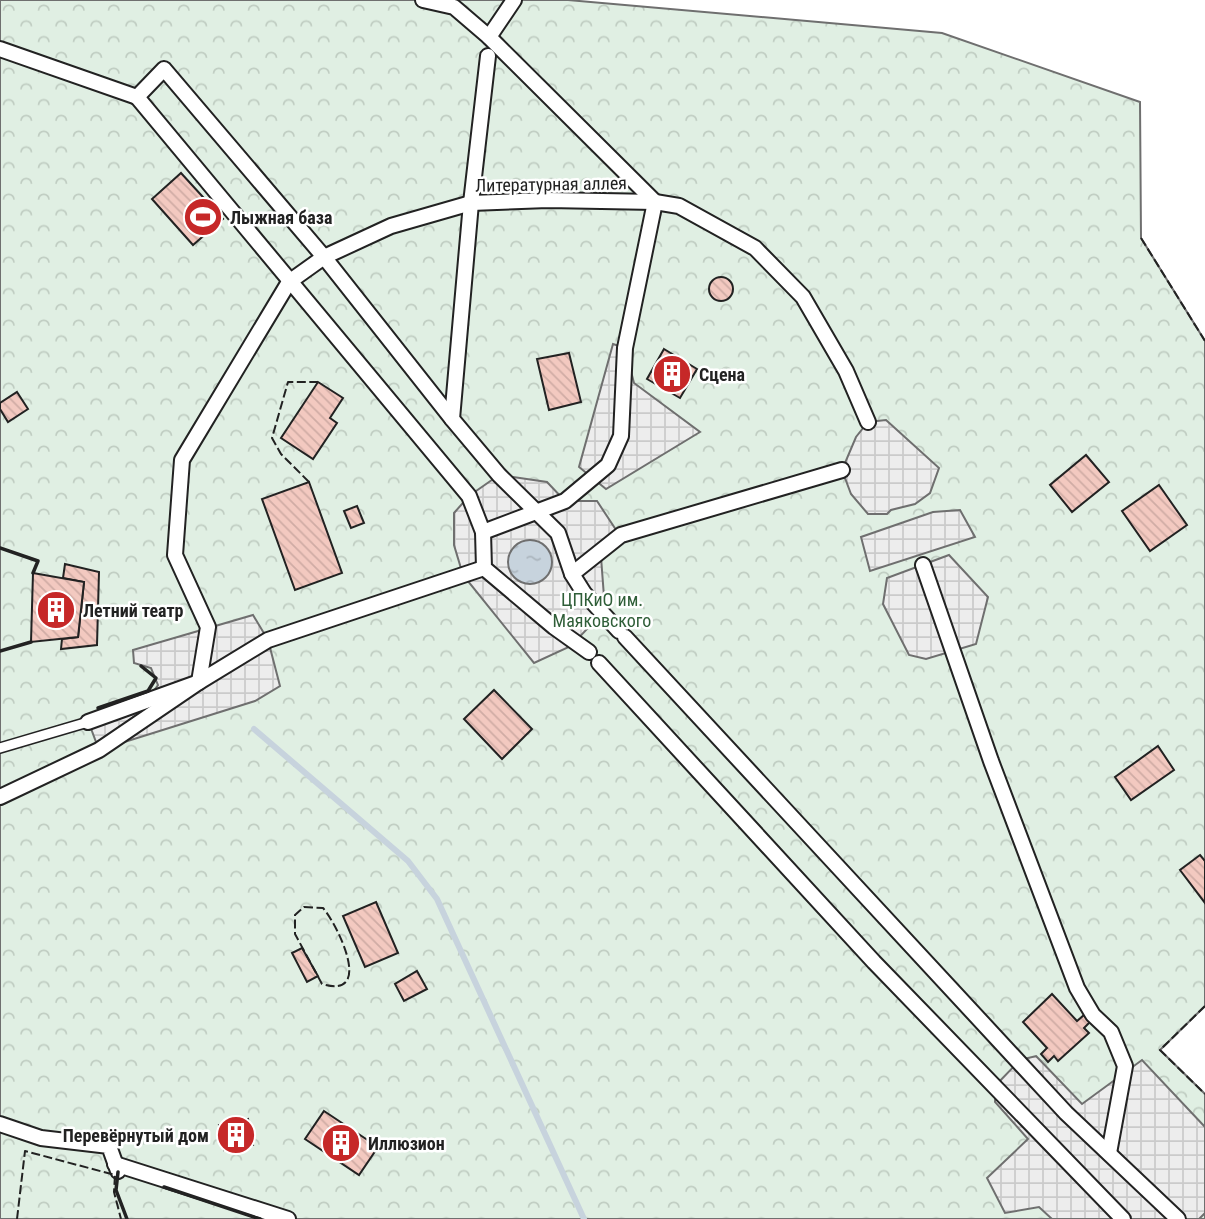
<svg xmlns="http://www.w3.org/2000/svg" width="1205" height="1219" viewBox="0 0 1205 1219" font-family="'Roboto Condensed',sans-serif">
	<defs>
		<pattern id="park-crowns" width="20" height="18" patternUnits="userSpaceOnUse" patternTransform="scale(1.75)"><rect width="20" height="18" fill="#e0efe3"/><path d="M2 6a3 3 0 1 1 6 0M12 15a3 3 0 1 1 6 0" fill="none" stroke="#c0cdc2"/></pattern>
		<pattern id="plaza-grid" width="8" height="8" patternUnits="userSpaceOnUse" patternTransform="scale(1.75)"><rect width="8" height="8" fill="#ededed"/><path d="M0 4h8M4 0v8" fill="none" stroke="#cbcbcb"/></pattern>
		<pattern id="water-ripples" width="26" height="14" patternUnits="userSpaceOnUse" patternTransform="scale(1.75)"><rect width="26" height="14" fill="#c7d3dd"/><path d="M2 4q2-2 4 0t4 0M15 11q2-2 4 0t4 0" fill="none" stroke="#abb5bd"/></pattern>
		<pattern id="building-back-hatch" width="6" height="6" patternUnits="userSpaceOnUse" patternTransform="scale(1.75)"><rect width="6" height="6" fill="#f3c9c0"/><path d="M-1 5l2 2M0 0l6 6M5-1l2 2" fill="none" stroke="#d0aca5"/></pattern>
	</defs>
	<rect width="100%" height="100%" fill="#fff"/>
	<path fill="url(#park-crowns)" stroke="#6f6f6f" stroke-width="2" d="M0,0h568l374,33 198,69 1,136 64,103v665l-45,44 45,44v125h-1205z"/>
	<g fill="url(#plaza-grid)" stroke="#6f6f6f" stroke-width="2">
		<path d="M613,344l12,4 9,35 66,49 -94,57 -27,-22z"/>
		<path d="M886,420l53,48 -9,25 -15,11 -24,6 -4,4h-19l-17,-20 -9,-24 14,-33 12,-15z"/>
		<path d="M499,475l48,7 18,19h32l27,41 -23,15 4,53 -34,36 -37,17 -71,-88 -9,-30v-32l15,-17z"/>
		<path d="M960,510l15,27 -105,34 -9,-34 72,-25z"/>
		<path d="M949,555l39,42 -12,47 -50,15 -17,-4 -26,-51 4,-26z"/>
		<path d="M253,615l15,25 12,46 -25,15 -156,49 -13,-35 67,-23 5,-7 -7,-17 -17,-5 -1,-13z"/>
		<path d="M1036,1056l46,48 60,-44 63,67v86l-6,6h-147l-13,-12 -34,6 -18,-35 41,-39 -33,-37 1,-17 24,-25z"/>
	</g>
	<circle fill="url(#water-ripples)" stroke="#6f6f6f" stroke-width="2" cx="530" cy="562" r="22"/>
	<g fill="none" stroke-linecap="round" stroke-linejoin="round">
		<path stroke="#c7d3dd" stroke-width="6" d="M254,729l154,132 29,38 147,320"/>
	</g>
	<g fill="url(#building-back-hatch)" stroke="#222" stroke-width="2">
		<path d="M181,173l42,46 -30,26 -41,-46z"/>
		<circle cx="721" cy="289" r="12"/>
		<path d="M664,349l33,20 -17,29 -33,-19z"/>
		<path d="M569,353l12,49 -32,8 -12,-51z"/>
		<path d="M318,382l25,16 -13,20 7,5 -24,36 -32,-21z"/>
		<path d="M17,392l11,17 -20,13 -8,-13v-6z"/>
		<path d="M1086,455l23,27 -37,30 -22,-27z"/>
		<path d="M309,482l33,91 -47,17 -33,-91z"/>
		<path d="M1159,485l28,40 -37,26 -28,-40z"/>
		<path d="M357,506l7,17 -13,5 -7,-17z"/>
		<path d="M65,564l34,8 -2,73 -36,4 1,-10 16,-2 6,-55 -21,-4z"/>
		<path d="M33,573l51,9 -6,55 -47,5z"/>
		<path d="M494,690l38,39 -30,30 -38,-40z"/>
		<path d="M1158,746l16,24 -43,30 -16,-23z"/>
		<path d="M1200,855l5,6v42l-25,-33z"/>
		<path d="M376,902l22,51 -33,14 -22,-51z"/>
		<path d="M302,948l16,28 -11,6 -15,-29z"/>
		<path d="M417,971l10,18 -23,12 -9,-17z"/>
		<path d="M1052,994l25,27 7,-6 6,7 -6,6 5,5 -31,28 -4,-5 -6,6 -7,-8 6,-6 -24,-26z"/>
		<path d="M324,1111l54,36 -19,28 -54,-36z"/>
		<path d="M248,1119l5,26 -29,5 -5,-25z"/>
	</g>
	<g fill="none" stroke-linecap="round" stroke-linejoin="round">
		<g stroke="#222" stroke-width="12">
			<path id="service" d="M0,748l88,-26"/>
		</g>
		<g stroke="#222" stroke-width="18">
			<g id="pedestrian">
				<path d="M423,0l31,7 35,30 166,165 -30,146 -4,88 -13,29 -43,36 -82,31"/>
				<path d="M489,37l25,-37"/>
				<path d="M0,49l137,48 27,-28 160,188 128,162"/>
				<path d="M488,56l-17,147 -19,216 47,56 59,58 14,41 12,19 35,38"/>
				<path d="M137,97l332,399 14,36 1,36 70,59 35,25"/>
				<path d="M923,565l68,196 86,227 16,27 18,17 14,34 -16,87"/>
				<path d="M572,574l49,-39 221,-65"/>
				<path d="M625,637l441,476 112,106"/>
				<path d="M599,663l275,299 249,257"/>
				<path d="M88,722l111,-40 69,-42 216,-72"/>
				<path d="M0,797l99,-47 100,-68 9,-55 -33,-72 7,-95 107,-178 35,-25 67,-31 80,-23 77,-3 107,2 24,4 76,42 48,49 43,74 22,51"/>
				<path d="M0,1124l41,14 68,8 9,25"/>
				<path d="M115,1164l173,55"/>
			</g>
		</g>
		<use href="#service" stroke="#fff" stroke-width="9"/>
		<use href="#pedestrian" stroke="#fff" stroke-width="14"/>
		<g stroke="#222" stroke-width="2" stroke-dasharray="9 3.5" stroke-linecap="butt">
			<path d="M1141,238l64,103"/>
			<path d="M309,482l-28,-28 -9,-16 16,-56h30"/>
			<path d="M304,907l19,1c14,16 52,92 -1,76l-27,-50v-19z"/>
			<path d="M1205,1006l-45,44 45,44"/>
			<path d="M17,1219l8,-68 90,24 -1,17 7,27"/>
		</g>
		<g stroke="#222" stroke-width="3.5">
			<path d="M0,548l38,13 -5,12"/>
			<path d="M0,651l31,-9"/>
			<path d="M98,708l50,-17 8,-13 -15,-12"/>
			<path d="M118,1172l-2,18 11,29"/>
			<path d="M164,1187l96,32"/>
		</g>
	</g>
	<defs>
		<g id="stadium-disc" transform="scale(2.0125)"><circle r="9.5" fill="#c62828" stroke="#fff"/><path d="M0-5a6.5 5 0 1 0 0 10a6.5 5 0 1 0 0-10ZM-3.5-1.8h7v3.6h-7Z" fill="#fff"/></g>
		<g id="building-disc" transform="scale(2.0125)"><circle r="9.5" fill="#c62828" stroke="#fff"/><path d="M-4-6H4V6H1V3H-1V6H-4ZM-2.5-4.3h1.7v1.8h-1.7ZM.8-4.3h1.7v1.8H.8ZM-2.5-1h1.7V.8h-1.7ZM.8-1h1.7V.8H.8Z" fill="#fff"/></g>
	</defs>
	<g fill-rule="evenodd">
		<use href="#stadium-disc" x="203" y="217"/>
		<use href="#building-disc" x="672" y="374"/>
		<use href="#building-disc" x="56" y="610"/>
		<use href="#building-disc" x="236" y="1135"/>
		<use href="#building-disc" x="341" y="1143"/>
	</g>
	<g text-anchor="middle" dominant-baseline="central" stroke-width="5" stroke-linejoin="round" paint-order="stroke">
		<g font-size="18" fill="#222" stroke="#fff">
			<text transform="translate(551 184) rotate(-1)">Литературная аллея</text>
		</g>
		<g font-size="18" font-weight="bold" fill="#222" stroke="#fff" text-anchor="start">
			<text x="230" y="217">Лыжная база</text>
			<text x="699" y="374">Сцена</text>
			<text x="83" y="610">Летний театр</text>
			<text x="209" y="1135" text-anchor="end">Перевёрнутый дом</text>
			<text x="368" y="1143">Иллюзион</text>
		</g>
		<g font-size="18" fill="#2f5e38" stroke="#fff">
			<text x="602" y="599">ЦПКиО им.<tspan x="602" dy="21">Маяковского</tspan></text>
		</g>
	</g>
</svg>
